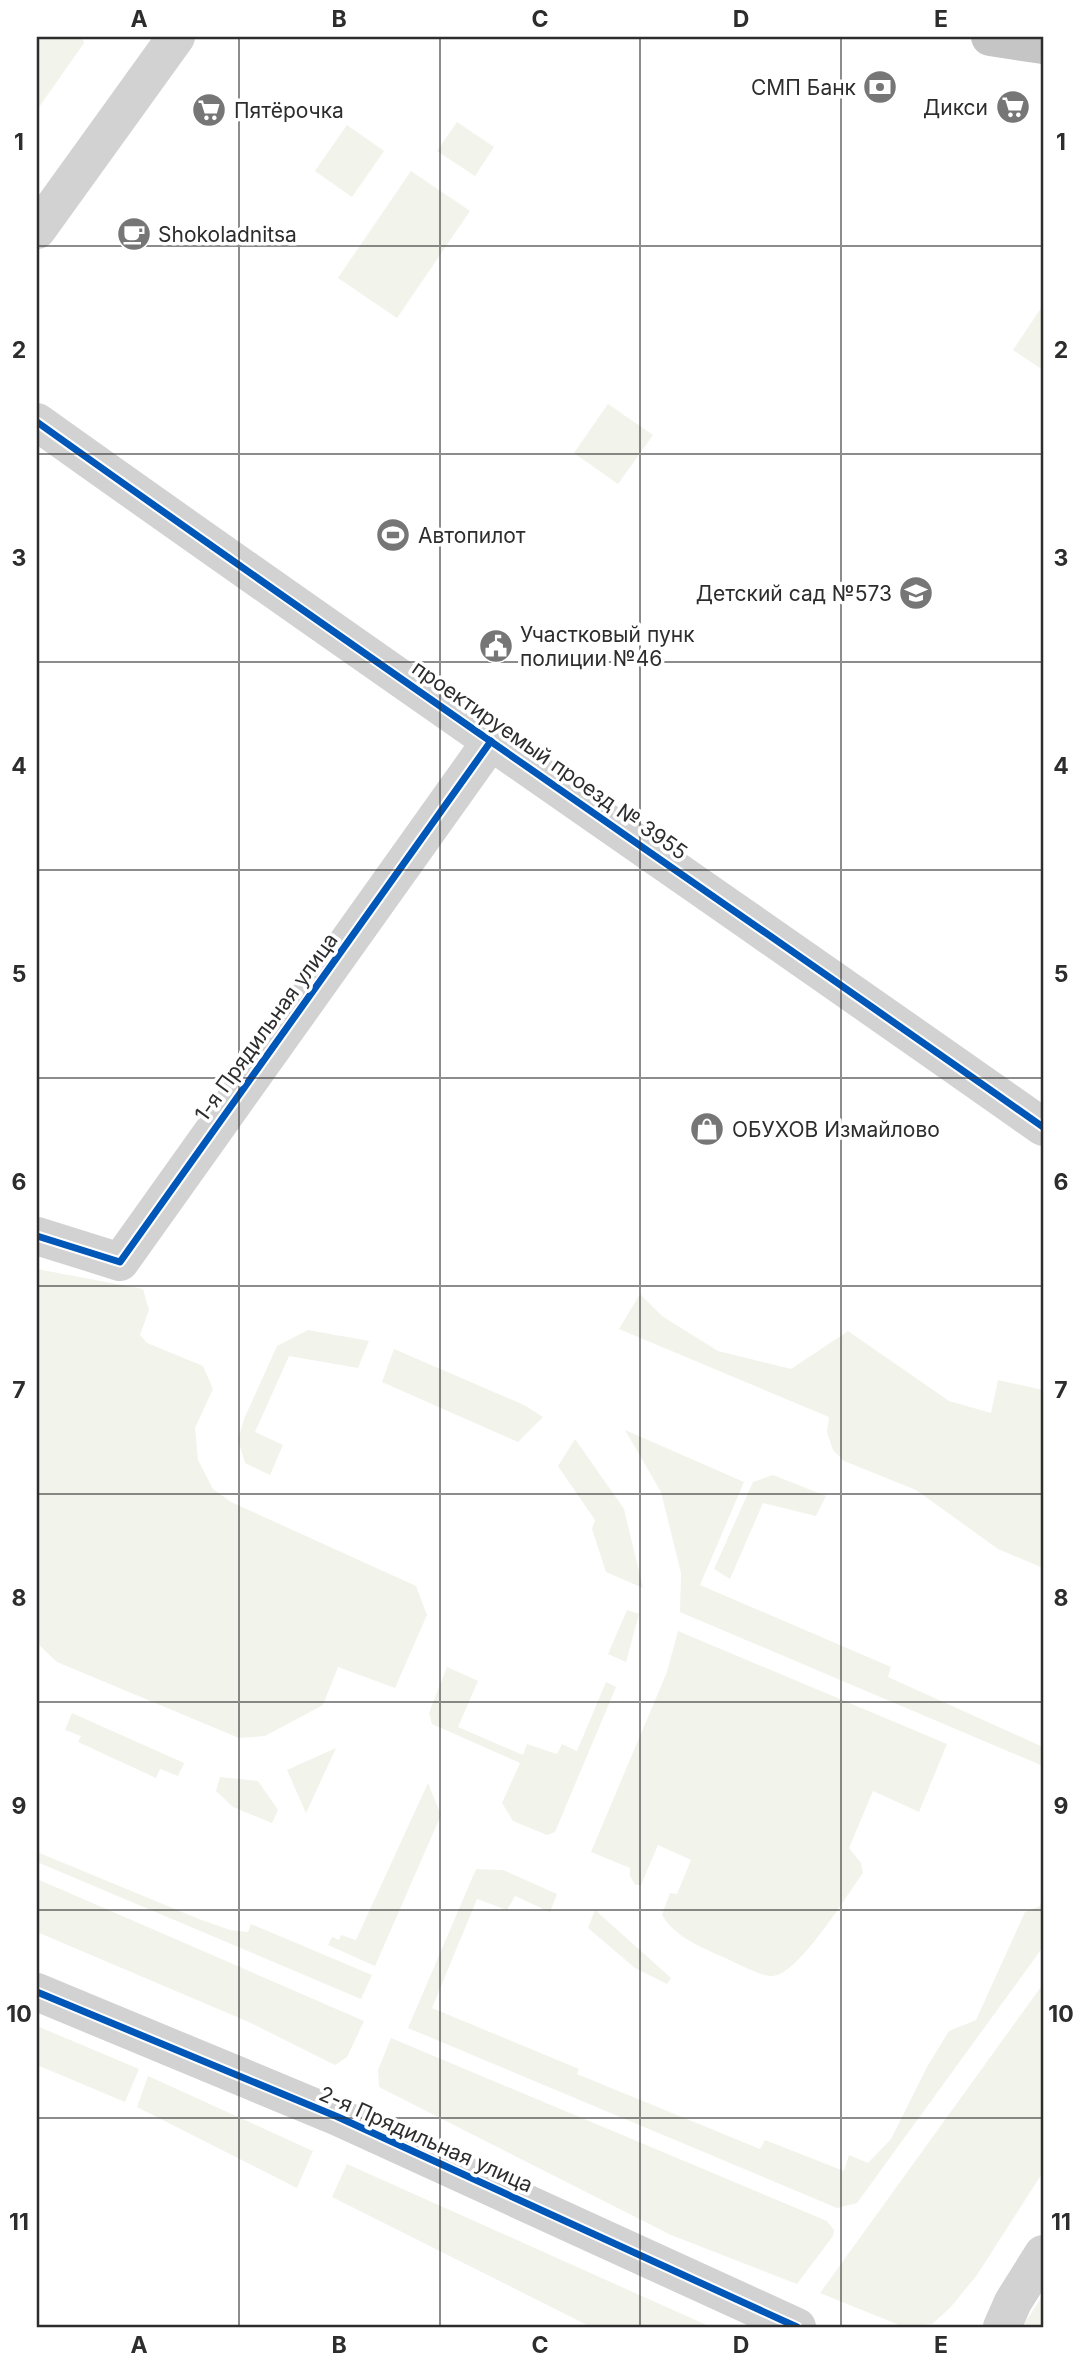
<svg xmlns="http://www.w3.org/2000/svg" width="1080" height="2364" viewBox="0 0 1080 2364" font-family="Inter,sans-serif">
	<rect width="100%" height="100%" fill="#fff"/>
	<g fill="#f2f3eb">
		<path d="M37,37h45l2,6 -47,67z"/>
		<path d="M457,122l37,25 -19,29 -38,-25z"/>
		<path d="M347,125l37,26 -32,46 -37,-26z"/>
		<path d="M411,171l59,40 -73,107 -59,-40z"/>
		<path d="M1043,305v65l-30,-20z"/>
		<path d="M608,404l45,31 -35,49 -44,-31z"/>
		<path d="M37,1269l106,20 6,21 -9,25 7,8 56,23 10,23 -18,39 3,32 15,29 18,13 185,84 11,29 -32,73 -57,-21 -15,38 -58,31 -26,2 -182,-76 -17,-16 -3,-8z"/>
		<path d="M640,1294l22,22 56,35 73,18 57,-38 101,70 42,12 7,-33 45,10v178l-45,-19 -82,-59 -72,-29 -11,-11 -6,-18 2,-15 -210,-88z"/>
		<path d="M308,1330l61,11 -11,27 -69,-12 -34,76 28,13 -13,30 -25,-12 -7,-23 6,-21 33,-73z"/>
		<path d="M394,1349l130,56 19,12 -25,25 -136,-60z"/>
		<path d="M625,1430l119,52 -44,103 191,82 -3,10 155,70v19l-363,-154 1,-39 -20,-81z"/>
		<path d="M575,1439l49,70 19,79 -37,-16 -14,-43 3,-9 -37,-54z"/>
		<path d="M773,1475l53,21 -10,20 -53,-13 -33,76 -16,-10 39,-87z"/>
		<path d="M627,1610l12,4 -13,48 -18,-8z"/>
		<path d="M678,1631l269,113 -28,68 -46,-21 -24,57 12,15 2,10c-17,23 -64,101 -90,103 -12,1 -38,-14 -50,-19 -21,-9 -49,-21 -61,-42l8,-22 7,1 14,-34 -33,-15 -17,40h-6l-5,-9v-8l-39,-16 76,-180z"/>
		<path d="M447,1667l31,14 -20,46 65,28 4,-11 30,10 5,-10 15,7 29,-69 10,5 -61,145 -8,3 -34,-14 -11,-18 18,-40 -88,-39 -3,-11z"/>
		<path d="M72,1713l112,50 -6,13 -18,-7 -4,9 -78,-36 3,-6 -16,-6z"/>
		<path d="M336,1748l-30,65 -19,-43z"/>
		<path d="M220,1777l38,4 20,29 -6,13 -39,-16 -17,-16z"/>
		<path d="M428,1783l13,32 -66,151 -47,-21 4,-8 7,3 2,-5 15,5z"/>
		<path d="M37,1852l162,67 31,11 18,2 3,-8 121,51 -11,24 -324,-137z"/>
		<path d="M476,1869l27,1 54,24 -7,18 -35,-16 -8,14 -30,-11 -45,109 147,61 -2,5 183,75 5,-9 79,31 5,-16 19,8 23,-24 36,-72 22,-36 27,-11 49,-108 15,-6 3,-15v56l-186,256 -20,5 -429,-180z"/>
		<path d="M37,1879l327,142 -17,36 -12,8 -84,-42 -214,-91z"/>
		<path d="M595,1910l76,68 -4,6 -32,-16 -47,-40z"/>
		<path d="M1043,1984v188l-66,103 -27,33 -18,16 -28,3 -84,-34z"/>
		<path d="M37,2026l102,43 -14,33 -88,-37z"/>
		<path d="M391,2038l436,183 7,9 -1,6 -36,48 -126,-49 -292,-148 -1,-17z"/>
		<path d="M148,2076l165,75 -16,37 -160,-81z"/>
		<path d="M347,2164l364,163h-120l-259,-130z"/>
		<path d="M1043,2295v32h-21z"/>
	</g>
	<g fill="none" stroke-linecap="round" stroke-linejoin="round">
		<g stroke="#d2d2d2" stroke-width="38">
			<path d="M37,230l139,-193"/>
			<path d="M37,422c333,238 671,469 1006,705"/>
			<path d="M37,1236l83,26 371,-521"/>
			<path d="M37,1992l301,125 459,210"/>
			<path d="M1002,2327l11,-25 30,-48"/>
		</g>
		<path stroke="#c5c5c5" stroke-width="38" d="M990,37l53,8"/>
		<g stroke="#fff" stroke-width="11">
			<g id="cycleway">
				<path d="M37,422c333,238 671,469 1006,705"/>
				<path d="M37,1236l83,26 371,-521"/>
				<path d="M37,1992l301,125 459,210"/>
			</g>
		</g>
		<use href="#cycleway" stroke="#0057b8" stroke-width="7"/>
	</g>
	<path fill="none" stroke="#2d2d2d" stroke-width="2" stroke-opacity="0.55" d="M239,37v2290M440,37v2290M640,37v2290M841,37v2290M37,246h1006M37,454h1006M37,662h1006M37,870h1006M37,1078h1006M37,1286h1006M37,1494h1006M37,1702h1006M37,1910h1006M37,2118h1006"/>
	<defs>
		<g id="bank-disc" transform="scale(1.75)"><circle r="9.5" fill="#767676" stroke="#fff"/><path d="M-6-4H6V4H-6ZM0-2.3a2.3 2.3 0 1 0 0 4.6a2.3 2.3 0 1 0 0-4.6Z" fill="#fff"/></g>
		<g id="supermarket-disc" transform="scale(1.75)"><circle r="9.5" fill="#767676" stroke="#fff"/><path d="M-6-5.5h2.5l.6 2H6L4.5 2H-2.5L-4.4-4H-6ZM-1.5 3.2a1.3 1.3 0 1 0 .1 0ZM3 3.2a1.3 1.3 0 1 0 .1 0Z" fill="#fff"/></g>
		<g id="cafe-disc" transform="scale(1.75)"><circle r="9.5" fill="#767676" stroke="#fff"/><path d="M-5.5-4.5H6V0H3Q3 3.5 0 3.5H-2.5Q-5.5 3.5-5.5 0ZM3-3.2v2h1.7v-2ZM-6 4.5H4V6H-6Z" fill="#fff"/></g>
		<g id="stadium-disc" transform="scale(1.75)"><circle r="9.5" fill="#767676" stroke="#fff"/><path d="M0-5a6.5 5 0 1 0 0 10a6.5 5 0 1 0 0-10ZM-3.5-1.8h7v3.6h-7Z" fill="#fff"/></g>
		<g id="school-disc" transform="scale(1.75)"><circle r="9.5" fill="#767676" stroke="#fff"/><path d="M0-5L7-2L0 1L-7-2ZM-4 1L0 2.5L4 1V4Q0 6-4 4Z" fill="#fff"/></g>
		<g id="civic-disc" transform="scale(1.75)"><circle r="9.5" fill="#767676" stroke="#fff"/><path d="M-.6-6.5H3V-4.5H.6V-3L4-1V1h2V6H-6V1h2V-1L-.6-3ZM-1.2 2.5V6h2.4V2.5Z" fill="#fff"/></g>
		<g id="shop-disc" transform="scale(1.75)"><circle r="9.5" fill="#767676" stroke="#fff"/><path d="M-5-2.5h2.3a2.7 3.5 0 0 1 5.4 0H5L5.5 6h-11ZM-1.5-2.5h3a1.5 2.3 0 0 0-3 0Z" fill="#fff"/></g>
	</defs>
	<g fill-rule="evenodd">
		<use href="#bank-disc" x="880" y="87"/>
		<use href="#supermarket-disc" x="1013" y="107"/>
		<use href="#supermarket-disc" x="209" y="110"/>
		<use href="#cafe-disc" x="134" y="234"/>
		<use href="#stadium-disc" x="393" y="535"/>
		<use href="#school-disc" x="916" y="593"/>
		<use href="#civic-disc" x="496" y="646"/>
		<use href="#shop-disc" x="707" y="1129"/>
	</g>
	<g text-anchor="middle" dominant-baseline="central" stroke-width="7" stroke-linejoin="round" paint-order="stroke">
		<g font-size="21" fill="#2d2d2d" stroke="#fff" text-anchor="start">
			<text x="856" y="87" text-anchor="end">СМП Банк</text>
			<text x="988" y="107" text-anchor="end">Дикси</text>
			<text x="234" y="110">Пятёрочка</text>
			<text x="158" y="234">Shokoladnitsa</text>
			<text x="418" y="535">Автопилот</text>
			<text x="892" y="593" text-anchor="end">Детский сад №573</text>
			<text x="520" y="634">Участковый пунк<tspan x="520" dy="24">полиции №46</tspan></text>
			<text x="732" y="1129">ОБУХОВ Измайлово</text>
		</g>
		<g font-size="21" fill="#2d2d2d" stroke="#fff">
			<text transform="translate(550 760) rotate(35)">проектируемый проезд № 3955</text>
			<text transform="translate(266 1027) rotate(-54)">1-я Прядильная улица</text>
			<text transform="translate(426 2139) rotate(24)">2-я Прядильная улица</text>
		</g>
	</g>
	<rect width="1080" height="2364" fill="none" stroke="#ffffff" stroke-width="77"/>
	<rect x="38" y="38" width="1004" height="2288" fill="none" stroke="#2d2d2d" stroke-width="2.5"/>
	<g font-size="23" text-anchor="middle" font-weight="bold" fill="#2d2d2d">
		<text x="139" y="27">A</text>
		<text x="339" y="27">B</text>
		<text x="540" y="27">C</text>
		<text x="741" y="27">D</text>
		<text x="941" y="27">E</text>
		<text x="19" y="150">1</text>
		<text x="1061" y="150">1</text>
		<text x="19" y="358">2</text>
		<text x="1061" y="358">2</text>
		<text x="19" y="566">3</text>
		<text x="1061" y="566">3</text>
		<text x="19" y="774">4</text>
		<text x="1061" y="774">4</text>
		<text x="19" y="982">5</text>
		<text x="1061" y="982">5</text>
		<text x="19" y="1190">6</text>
		<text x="1061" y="1190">6</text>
		<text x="19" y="1398">7</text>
		<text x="1061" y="1398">7</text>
		<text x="19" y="1606">8</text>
		<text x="1061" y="1606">8</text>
		<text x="19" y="1814">9</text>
		<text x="1061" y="1814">9</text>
		<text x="19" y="2022">10</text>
		<text x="1061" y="2022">10</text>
		<text x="19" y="2230">11</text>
		<text x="1061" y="2230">11</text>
		<text x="139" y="2353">A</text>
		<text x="339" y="2353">B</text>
		<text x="540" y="2353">C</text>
		<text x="741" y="2353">D</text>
		<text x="941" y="2353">E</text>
	</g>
</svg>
